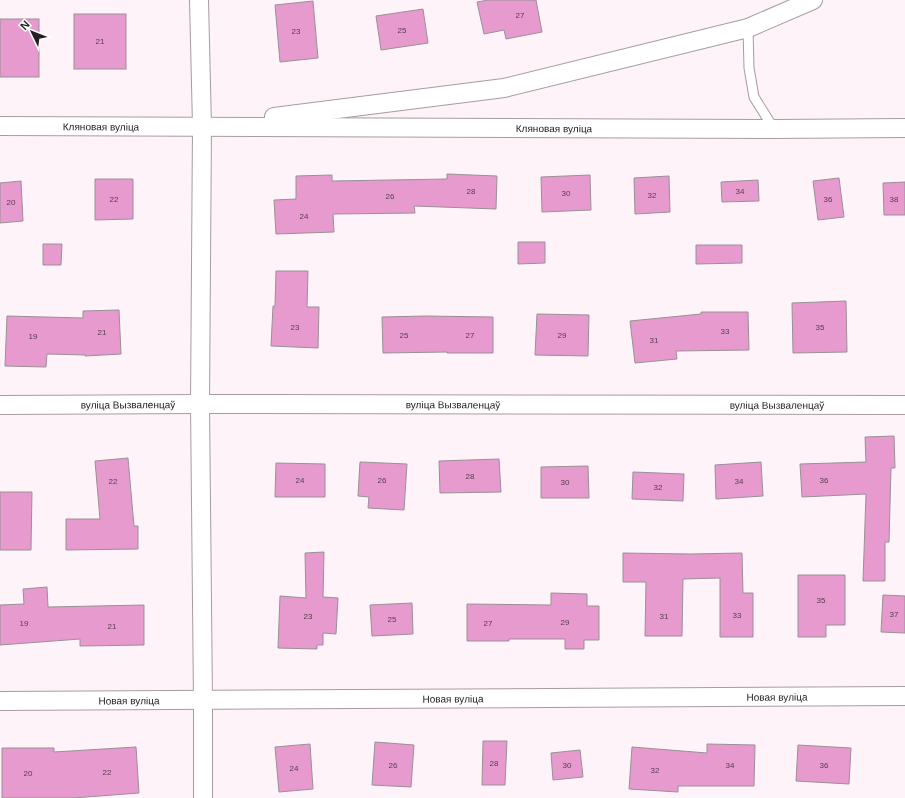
<svg xmlns="http://www.w3.org/2000/svg" width="905" height="798" viewBox="0 0 905 798" font-family="Helvetica,sans-serif">
	<rect width="100%" height="100%" fill="#fef3f9"/>
	<g fill="#e79acd" stroke="#9a9096">
		<path d="M488,0h48l6,32 -36,7 -2,-9 -20,4 -7,-32z"/>
		<path d="M313,1l5,57 -38,4 -5,-57z"/>
		<path d="M423,9l5,34 -47,7 -5,-34z"/>
		<rect x="74" y="14" width="52" height="55"/>
		<rect x="0" y="19" width="39" height="58"/>
		<path d="M447,174l50,2 -1,33 -82,-3 1,7 -82,1 1,18 -58,2 -2,-34 22,-1v-23l36,-1v6l115,-2z"/>
		<path d="M590,175l1,35 -49,2 -1,-35z"/>
		<path d="M669,176l1,36 -35,2 -1,-36z"/>
		<path d="M839,178l5,39 -26,3 -5,-39z"/>
		<path d="M95,179h38v40l-38,1z"/>
		<path d="M758,180l1,21 -37,1 -1,-20z"/>
		<path d="M21,181l2,40 -23,2v-40z"/>
		<path d="M905,182v33h-21l-1,-32z"/>
		<path d="M518,242h27v21l-27,1z"/>
		<path d="M43,244h19l-1,21h-18z"/>
		<path d="M696,245h46v18l-46,1z"/>
		<path d="M276,271h32l-1,36h12l-1,41 -47,-2 2,-40h2z"/>
		<path d="M846,301l1,51 -54,1 -1,-50z"/>
		<path d="M119,310l2,44 -36,2v-1l-38,-1 -1,13 -41,-1 2,-50 76,2v-7z"/>
		<path d="M701,312h47l1,38 -73,1 1,8 -42,4 -5,-42 71,-7z"/>
		<path d="M537,314l52,1 -1,41 -53,-1z"/>
		<path d="M426,316l67,1v36h-46v-1l-64,1 -1,-36z"/>
		<path d="M894,436l1,32h-4l-2,74h-4v39h-22l3,-87 -64,3 -2,-33 66,-2 -1,-25z"/>
		<path d="M128,458l6,68h4v23l-72,1v-31h34l-5,-58z"/>
		<path d="M499,459l2,33 -61,1 -1,-32z"/>
		<path d="M360,462l47,2 -3,46 -36,-2 1,-11 -11,-1z"/>
		<path d="M761,462l2,34 -47,3 -1,-34z"/>
		<path d="M276,463l49,1v33h-50z"/>
		<path d="M588,466l1,32h-48v-31z"/>
		<path d="M633,472l51,2 -1,27 -51,-2z"/>
		<path d="M0,492h32l-1,58h-31z"/>
		<path d="M324,552l-1,45 15,1 -2,36 -13,-1v12h-6v4l-39,-1 2,-52 26,2 -1,-45z"/>
		<path d="M623,553l67,1 52,-1 1,40h10v44h-33v-59l-37,1 -1,57h-37l1,-54h-23z"/>
		<path d="M798,575h47v50h-19v12h-28z"/>
		<path d="M47,587l1,20 96,-2v40l-64,1v-7l-80,6v-40l24,-1 -1,-15z"/>
		<path d="M551,593l36,1v12h12v34h-15v9h-19v-10h-56v2h-42v-37l84,1z"/>
		<path d="M883,595l22,1v37l-24,-1z"/>
		<path d="M412,603l1,31 -41,2 -2,-31z"/>
		<path d="M483,741h24l-2,44h-23z"/>
		<path d="M375,742l39,3 -3,42 -39,-2z"/>
		<path d="M310,744l3,45 -34,3 -4,-45z"/>
		<path d="M707,744l48,1 -1,41h-76v6l-49,-3 3,-42 75,6z"/>
		<path d="M798,745l53,3 -2,36 -53,-3z"/>
		<path d="M136,747l3,46 -66,5h-71v-50h52v4z"/>
		<path d="M580,750l3,27 -30,3 -2,-27z"/>
	</g>
	<g fill="none" stroke-linecap="round" stroke-linejoin="round">
		<g stroke="#a69ca2" stroke-width="11">
			<path id="lane" d="M748,28l1,40 5,29 20,32"/>
		</g>
		<g stroke="#a69ca2" stroke-width="20">
			<g id="street">
				<path d="M199,0l3,126 -2,278 3,297v97"/>
				<path d="M274,117l230,-29 244,-60 65,-28"/>
				<path id="s1" d="M0,126l774,3 131,-1"/>
				<path id="s2" d="M0,405l200,-1 705,1"/>
				<path id="s3" d="M0,701l905,-5"/>
			</g>
		</g>
		<use href="#lane" stroke="#fff" stroke-width="9"/>
		<use href="#street" stroke="#fff" stroke-width="18"/>
	</g>
	<g text-anchor="middle" dominant-baseline="central" stroke-width="4" stroke-linejoin="round" paint-order="stroke">
		<g font-size="8" fill="#553e4d">
			<text x="520" y="15">27</text>
			<text x="402" y="30">25</text>
			<text x="296" y="31">23</text>
			<text x="100" y="41">21</text>
			<text x="471" y="191">28</text>
			<text x="740" y="191">34</text>
			<text x="566" y="193">30</text>
			<text x="652" y="195">32</text>
			<text x="390" y="196">26</text>
			<text x="114" y="199">22</text>
			<text x="828" y="199">36</text>
			<text x="894" y="199">38</text>
			<text x="11" y="202">20</text>
			<text x="304" y="216">24</text>
			<text x="295" y="327">23</text>
			<text x="820" y="327">35</text>
			<text x="725" y="331">33</text>
			<text x="102" y="332">21</text>
			<text x="404" y="335">25</text>
			<text x="470" y="335">27</text>
			<text x="562" y="335">29</text>
			<text x="33" y="336">19</text>
			<text x="654" y="340">31</text>
			<text x="470" y="476">28</text>
			<text x="300" y="480">24</text>
			<text x="382" y="480">26</text>
			<text x="824" y="480">36</text>
			<text x="113" y="481">22</text>
			<text x="739" y="481">34</text>
			<text x="565" y="482">30</text>
			<text x="658" y="487">32</text>
			<text x="821" y="600">35</text>
			<text x="894" y="614">37</text>
			<text x="737" y="615">33</text>
			<text x="308" y="616">23</text>
			<text x="664" y="616">31</text>
			<text x="392" y="619">25</text>
			<text x="565" y="622">29</text>
			<text x="24" y="623">19</text>
			<text x="488" y="623">27</text>
			<text x="112" y="626">21</text>
			<text x="494" y="763">28</text>
			<text x="393" y="765">26</text>
			<text x="567" y="765">30</text>
			<text x="730" y="765">34</text>
			<text x="824" y="765">36</text>
			<text x="294" y="768">24</text>
			<text x="655" y="770">32</text>
			<text x="107" y="772">22</text>
			<text x="28" y="773">20</text>
		</g>
		<g font-size="10" fill="#242022" stroke="#fff">
			<text stroke="none"><textPath href="#s1" startOffset="101">Кляновая вуліца</textPath></text>
			<text stroke="none"><textPath href="#s1" startOffset="554">Кляновая вуліца</textPath></text>
			<text stroke="none"><textPath href="#s2" startOffset="128">вуліца Вызваленцаў</textPath></text>
			<text stroke="none"><textPath href="#s2" startOffset="453">вуліца Вызваленцаў</textPath></text>
			<text stroke="none"><textPath href="#s2" startOffset="777">вуліца Вызваленцаў</textPath></text>
			<text stroke="none"><textPath href="#s3" startOffset="777">Новая вуліца</textPath></text>
			<text stroke="none"><textPath href="#s3" startOffset="453">Новая вуліца</textPath></text>
			<text stroke="none"><textPath href="#s3" startOffset="129">Новая вуліца</textPath></text>
		</g>
	</g>
	<g transform="translate(32 32) rotate(313)" stroke="#ffffff" stroke-width="3" paint-order="stroke">
	<path d="M0-3L7 15L0 10L-7 15Z" fill="#242022"/>
	<text y="-6" font-size="11" font-weight="bold" text-anchor="middle" fill="#242022">N</text>
	</g>
</svg>
